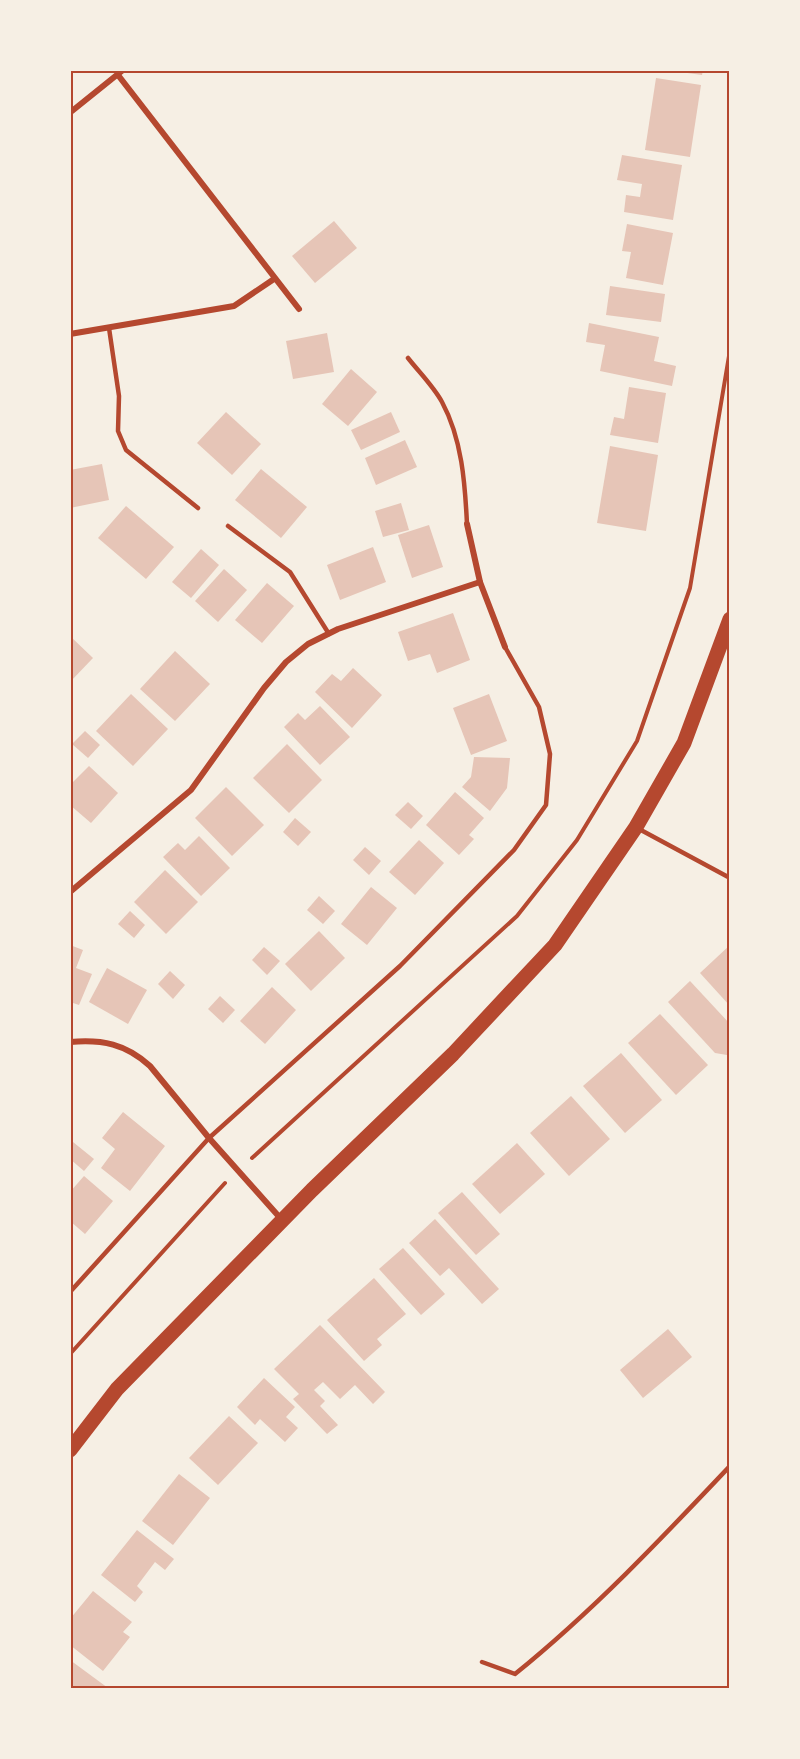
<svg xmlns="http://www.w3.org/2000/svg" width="800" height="1759" viewBox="0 0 800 1759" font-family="Poppins,sans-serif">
	<rect width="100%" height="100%" fill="#f6efe4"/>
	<g fill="#e6c5b7">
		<path d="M680,70h23l-1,5 -22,-3z"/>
		<path d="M656,78l45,7 -11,72 -45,-7z"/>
		<path d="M622,155l60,10 -9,55 -49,-8 2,-17 14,2 2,-13 -25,-4z"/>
		<path d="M334,221l23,27 -42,35 -23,-27z"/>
		<path d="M627,224l46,9 -10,52 -37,-7 5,-26 -9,-1z"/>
		<path d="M610,286l55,8 -4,28 -55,-7z"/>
		<path d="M589,323l70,14 -5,24 22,5 -4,20 -72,-15 5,-26 -19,-3z"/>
		<path d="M327,333l7,39 -41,7 -7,-38z"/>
		<path d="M351,369l26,23 -29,34 -26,-22z"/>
		<path d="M629,387l37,6 -8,50 -48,-8 4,-18 10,2z"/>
		<path d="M226,412l35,32 -29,31 -35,-32z"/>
		<path d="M391,412l9,20 -39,18 -10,-20z"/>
		<path d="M405,440l12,27 -41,18 -11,-27z"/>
		<path d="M610,446l48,9 -12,76 -49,-8z"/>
		<path d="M102,464l7,36 -39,8v-38z"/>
		<path d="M261,469l46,38 -26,31 -46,-38z"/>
		<path d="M401,503l8,27 -26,7 -8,-26z"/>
		<path d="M126,506l48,41 -28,32 -48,-41z"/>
		<path d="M429,525l14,42 -31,11 -14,-43z"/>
		<path d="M373,547l13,35 -46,18 -13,-35z"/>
		<path d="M201,549l18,16 -28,33 -19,-16z"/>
		<path d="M224,569l23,21 -29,32 -23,-21z"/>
		<path d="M267,583l27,23 -32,37 -27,-23z"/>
		<path d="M453,613l17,47 -33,13 -7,-19 -22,7 -10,-29z"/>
		<path d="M70,636l23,22 -23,24z"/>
		<path d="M175,651l35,33 -35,37 -35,-32z"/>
		<path d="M353,668l29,27 -30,33 -37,-36 17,-18 9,7z"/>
		<path d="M131,694l37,35 -35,37 -37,-35z"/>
		<path d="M489,694l18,47 -36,14 -18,-47z"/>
		<path d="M320,706l30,31 -30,28 -36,-38 14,-14 7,7z"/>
		<path d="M85,731l15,14 -12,13 -16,-14z"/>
		<path d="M287,744l35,36 -33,33 -36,-35z"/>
		<path d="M474,757l36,1 -3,30 -17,23 -28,-24 9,-10z"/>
		<path d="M89,766l29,27 -27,30 -21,-18v-20z"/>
		<path d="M226,787l38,38 -32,31 -37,-38z"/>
		<path d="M455,792l29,26 -15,17 5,4 -15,16 -33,-30z"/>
		<path d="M408,802l15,14 -12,13 -16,-14z"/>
		<path d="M295,818l16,14 -13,14 -15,-14z"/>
		<path d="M199,836l31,32 -29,28 -38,-39 15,-14 7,7z"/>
		<path d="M419,840l25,23 -29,32 -26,-23z"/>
		<path d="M365,847l16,14 -12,14 -16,-15z"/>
		<path d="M165,870l33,32 -32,32 -32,-32z"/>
		<path d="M371,887l26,21 -30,37 -26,-21z"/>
		<path d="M319,896l16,15 -12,13 -16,-14z"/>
		<path d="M130,911l15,14 -11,13 -16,-14z"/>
		<path d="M319,931l26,27 -34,33 -26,-27z"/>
		<path d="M70,945l13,5 -7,18 16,6 -13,31 -9,-3z"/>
		<path d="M730,945v61l-30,-33z"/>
		<path d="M264,947l16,14 -13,14 -15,-15z"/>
		<path d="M107,968l40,22 -19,34 -39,-22z"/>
		<path d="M170,971l15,14 -12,14 -15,-15z"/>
		<path d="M690,981l40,43v28l-3,3 -12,-2 -47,-51z"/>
		<path d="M272,987l24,23 -31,34 -25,-23z"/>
		<path d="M220,996l15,14 -12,13 -15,-14z"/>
		<path d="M660,1014l48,51 -32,30 -48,-52z"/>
		<path d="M621,1053l41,47 -37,33 -42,-47z"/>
		<path d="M571,1096l39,43 -41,37 -39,-43z"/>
		<path d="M123,1112l42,34 -35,45 -29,-23 14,-19 -13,-11z"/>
		<path d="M73,1142l21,17 -10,12 -14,-12v-14z"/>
		<path d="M517,1143l28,31 -45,40 -28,-30z"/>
		<path d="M84,1176l29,25 -28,33 -15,-13v-29z"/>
		<path d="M462,1192l38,42 -24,21 -38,-42z"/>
		<path d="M435,1219l64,70 -17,15 -33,-36 -9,8 -31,-33z"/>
		<path d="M403,1248l42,46 -24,21 -42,-46z"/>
		<path d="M374,1278l32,36 -29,25 5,6 -18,16 -37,-41z"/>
		<path d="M320,1325l65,67 -12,12 -18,-19 -15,14 -17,-17 -9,8 11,11 -5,5 18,19 -11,9 -34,-35 6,-5 -25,-25z"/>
		<path d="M668,1329l24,28 -49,41 -23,-28z"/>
		<path d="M264,1378l31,29 -9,10 12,11 -13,14 -25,-23 -5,6 -18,-18z"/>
		<path d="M229,1416l29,27 -40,42 -29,-27z"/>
		<path d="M179,1474l31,24 -37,47 -31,-24z"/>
		<path d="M137,1530l37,29 -9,11 -10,-8 -18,24 6,6 -8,10 -34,-27z"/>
		<path d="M93,1591l39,31 -9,10 7,5 -27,34 -33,-26v-26z"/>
		<path d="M70,1660l38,28h-38z"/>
	</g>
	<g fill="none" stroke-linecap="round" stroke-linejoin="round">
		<g stroke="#b5482f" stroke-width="4">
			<path d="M252,1158l265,-242 60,-76 60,-99 53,-153 40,-238"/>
			<path d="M70,1354l155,-171"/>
		</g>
		<g stroke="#b5482f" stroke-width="4.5">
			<path d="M109,328l10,68 -1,35 8,19 72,58"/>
			<path d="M408,358c11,14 26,29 34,44 20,37 23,81 25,122"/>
			<path d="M228,526l62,46 39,62"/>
			<path d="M639,829l91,49"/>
			<path d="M70,1292l139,-154 191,-172 114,-116 32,-45 4,-51 -11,-47 -34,-60"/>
			<path d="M482,1662l33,12c78,-63 146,-135 215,-208"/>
		</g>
		<g stroke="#b5482f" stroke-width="6">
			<path d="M118,75l181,234"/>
			<path d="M72,111l51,-41"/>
			<path d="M70,334l164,-28 40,-27"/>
			<path d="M467,524l13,58"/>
			<path d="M70,892l121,-102 73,-102 22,-26 22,-18 30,-15 142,-47 25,65"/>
			<path d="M70,1042c32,-3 56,2 80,24l59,72 73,82"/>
		</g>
		<path stroke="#b5482f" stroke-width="15" d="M70,1450l47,-61 195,-199 141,-136 102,-109 81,-118 48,-84 46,-124"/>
	</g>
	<rect width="800" height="1759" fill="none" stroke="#f6efe4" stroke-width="144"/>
	<rect x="72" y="72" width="656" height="1615" fill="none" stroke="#b5482f" stroke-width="2"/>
</svg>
